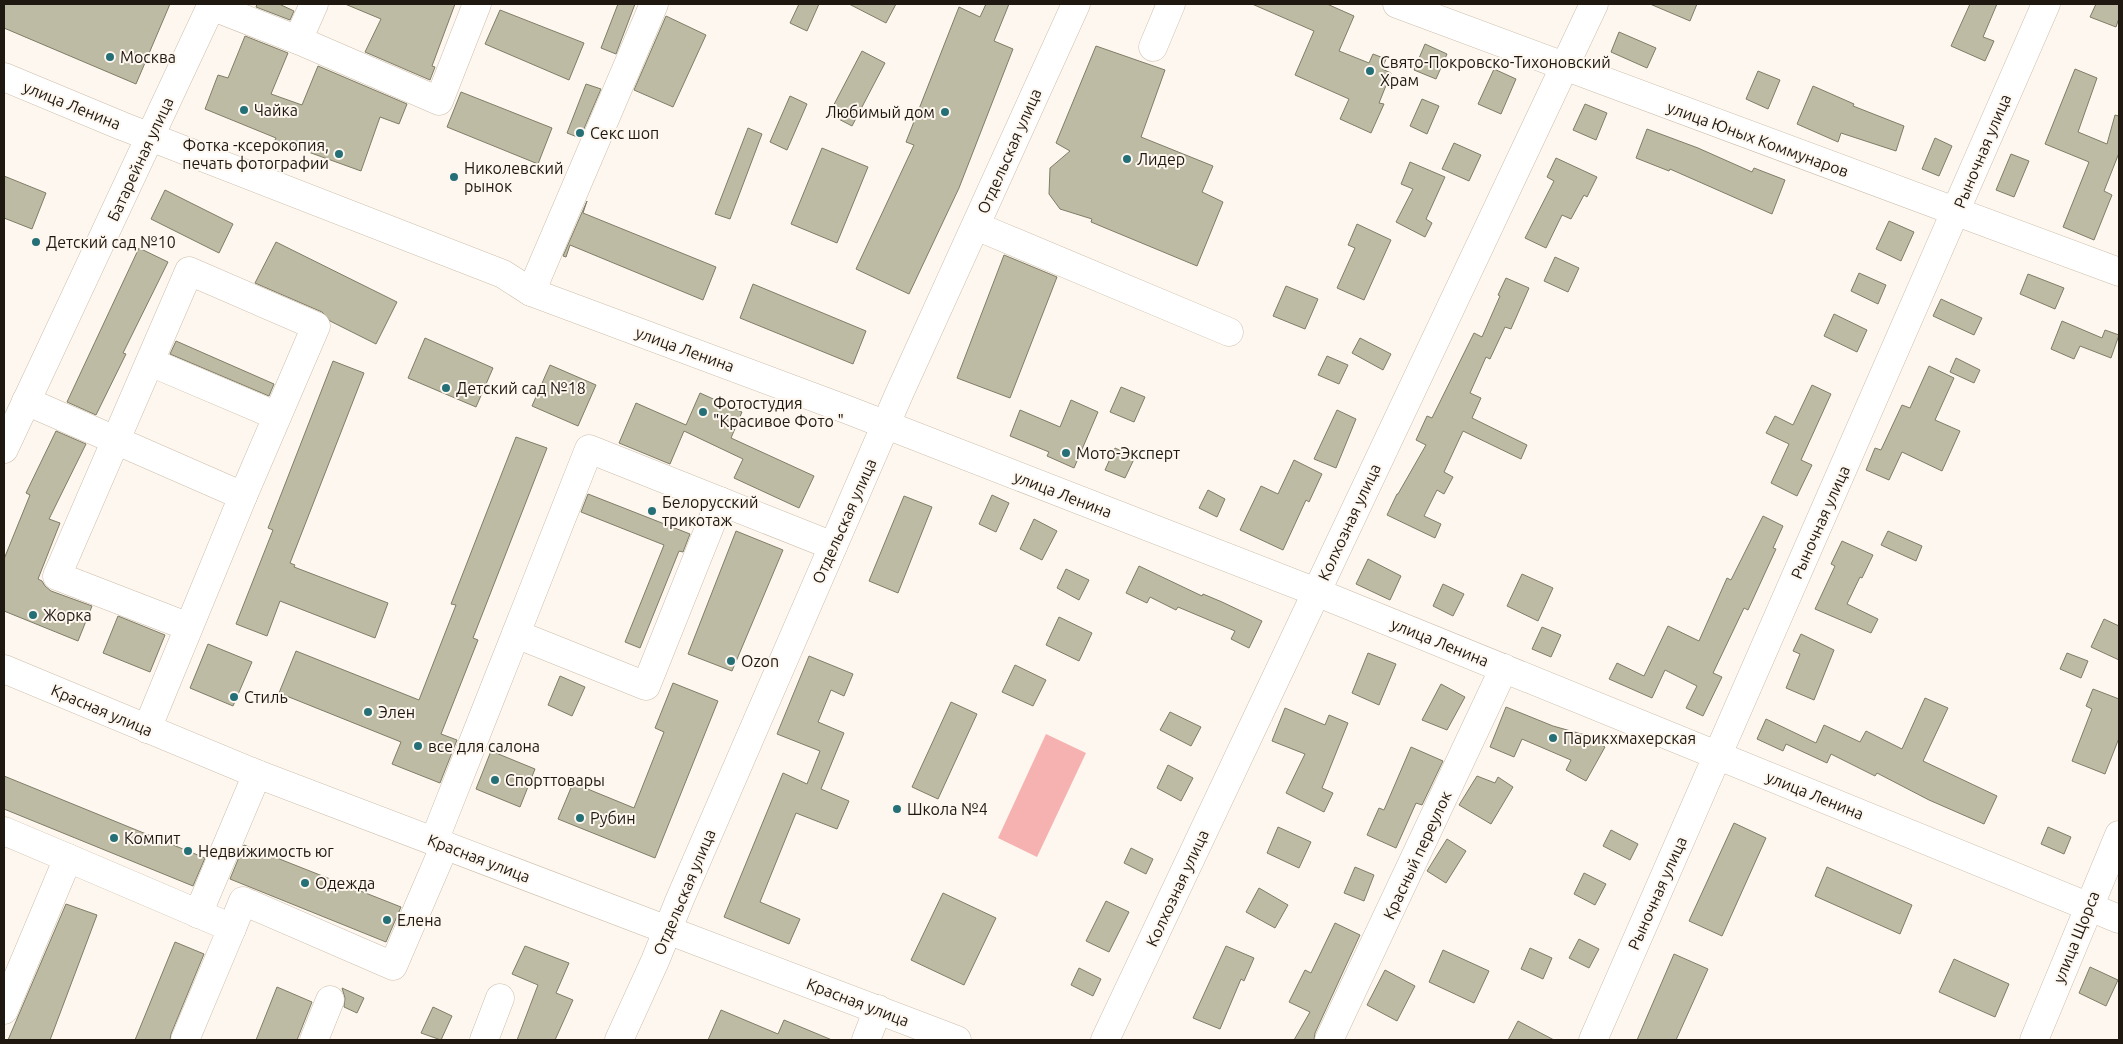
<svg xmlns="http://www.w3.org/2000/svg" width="2123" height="1044" viewBox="0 0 2123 1044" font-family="Ubuntu,sans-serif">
	<rect width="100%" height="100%" fill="#fdf7ef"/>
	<path fill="#f6b2b0" d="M1046,734l40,19 -49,104 -39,-19z"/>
	<g fill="#bebba4" stroke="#807d67">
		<path d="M4,4h166l-34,80 -132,-56z"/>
		<path d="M257,4h22l15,7 -4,9 -34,-13z"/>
		<path d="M345,4h110l-23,62 3,1 -5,13 -65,-28 16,-33z"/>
		<path d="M618,4h17l-19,50 -15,-6z"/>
		<path d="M799,4h20l-12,27 -17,-8z"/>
		<path d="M849,4h47l-10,19z"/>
		<path d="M986,4h23l-15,37 19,8 -54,139 -50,106 -53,-25 58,-124 -8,-3 53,-135 21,10z"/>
		<path d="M1252,4h75l27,12 -15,35 30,12 4,-9 13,5 -4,10 9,4 -12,30 5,1 -13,29 -31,-14 9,-20 -54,-24 19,-44z"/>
		<path d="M1650,4h47l-7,17z"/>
		<path d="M1970,4h27l-14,33 11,4 -9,20 -34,-15z"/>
		<path d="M2096,4h23v14l-3,9 -26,-10z"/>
		<path d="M500,10l84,33 -15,37 -84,-36z"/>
		<path d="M666,16l40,19 -33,72 -39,-17z"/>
		<path d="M1619,32l37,16 -9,20 -36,-16z"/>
		<path d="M245,36l43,17 -17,41 31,11 16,-39 89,38 -8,20 -19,-7 -19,54 -86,-31 1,-2 -71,-29 13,-34 10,3z"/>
		<path d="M1425,44l22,10 -11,25 -22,-9z"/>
		<path d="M1096,46l69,24 -24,67 72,29 -11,26 21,10 -26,64 -106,-44 1,-3 -32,-10 -11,-15 1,-26 20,-17 -14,-8z"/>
		<path d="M862,51l23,12 -33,63 -23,-12z"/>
		<path d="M1494,69l22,10 -15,35 -23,-10z"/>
		<path d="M2075,69l22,9 -19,54 29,12 8,-29 4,1v37l-15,38 8,4 -18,45 -31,-13 26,-65 -44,-18z"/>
		<path d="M1758,71l22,9 -12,29 -22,-10z"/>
		<path d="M586,84l15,5 -21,49 -13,-5z"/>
		<path d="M1813,86l41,18 -1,2 51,20 -8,25 -55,-18 -3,9 -41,-18z"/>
		<path d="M461,92l91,36 -14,36 -91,-37z"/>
		<path d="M790,96l17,8 -20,46 -17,-8z"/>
		<path d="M1422,99l17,7 -12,28 -17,-8z"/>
		<path d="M1585,104l22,9 -11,27 -23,-10z"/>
		<path d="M748,128l14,6 -32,85 -15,-5z"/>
		<path d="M1647,129l51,19 54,24 2,-4 31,12 -13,34 -102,-45 -1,2 -33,-13z"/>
		<path d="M1935,138l17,8 -13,30 -17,-7z"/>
		<path d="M1454,143l27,12 -12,26 -27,-12z"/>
		<path d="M822,148l46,19 -31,76 -46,-19z"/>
		<path d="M2011,154l18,7 -15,36 -18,-7z"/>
		<path d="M1556,158l41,19 -10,20 -3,-2 -13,24 -9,-4 -16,33 -21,-10 29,-57 -7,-4z"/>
		<path d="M1410,162l35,15 -19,42 6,4 -7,14 -29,-15 17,-33 -12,-5z"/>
		<path d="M4,176l42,17 -14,36 -28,-11z"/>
		<path d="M165,190l68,34 -14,29 -68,-34z"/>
		<path d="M587,201l-4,12 133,54 -13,33 -133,-55 -4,12 -3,-1z"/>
		<path d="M1889,221l25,11 -13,29 -25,-12z"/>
		<path d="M1357,224l34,16 -27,60 -27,-12 18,-40 -7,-3z"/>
		<path d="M276,242l121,60 -21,42 -46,-23 -8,-9 -67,-29z"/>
		<path d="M139,248l29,14 -45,91 3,1 -30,61 -29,-13z"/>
		<path d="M1004,255l53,22 -47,121 -53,-20z"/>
		<path d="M1555,257l24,11 -11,24 -24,-11z"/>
		<path d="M1859,273l27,12 -8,19 -27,-13z"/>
		<path d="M2028,274l36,14 -9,21 -35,-15z"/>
		<path d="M1506,278l23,10 -18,41 -6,-2 -15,32 -4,-2 -16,36 11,5 -9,20 55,27 -6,14 -58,-28 -19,41 9,5 -9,17 -7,-4 -13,26 17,8 -6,14 -48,-23 10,-21h1l28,-49 -10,-5 11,-24 5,2 42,-85 8,4 18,-41 -2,-1z"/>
		<path d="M753,284l113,47 -13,33 -113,-46z"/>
		<path d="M1286,286l32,13 -13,30 -32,-13z"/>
		<path d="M1941,299l41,19 -8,17 -41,-19z"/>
		<path d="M1834,314l33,16 -10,22 -33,-16z"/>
		<path d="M2062,321l40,17 3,-8 14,5 -8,23 -31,-12 -6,13 -23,-10z"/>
		<path d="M425,338l68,30 -17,39 -68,-29z"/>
		<path d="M1360,338l31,16 -8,16 -31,-17z"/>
		<path d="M176,341l98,43 -5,12 -99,-42z"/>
		<path d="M1327,356l21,9 -9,19 -21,-9z"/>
		<path d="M1956,358l24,12 -6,13 -24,-11z"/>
		<path d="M333,361l31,12 -74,190 5,2 -1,2 94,36 -13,35 -95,-37 -13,35 -31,-12 37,-94 -5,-2z"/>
		<path d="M550,365l46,20 -18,41 -46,-20z"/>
		<path d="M1929,366l25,12 -19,42 25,11 -18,40 -40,-19 -13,28 -23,-10 9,-22 6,2 21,-45 8,3z"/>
		<path d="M1812,385l19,9 -30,66 11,5 -15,31 -26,-13 18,-39 -23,-11 9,-17 18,9z"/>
		<path d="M1121,387l24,10 -11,25 -24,-10z"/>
		<path d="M700,393l42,19 -11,26 83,38 -15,32 -65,-30 9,-19 -59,-28 -14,33 -51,-21 17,-40 50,22z"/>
		<path d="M1071,400l27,12 -24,56 -27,-12 2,-4 -39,-16 10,-26 40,17z"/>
		<path d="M1337,410l19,9 -20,49 -22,-9z"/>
		<path d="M56,431l30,13 -37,75 11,4 -22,56 4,2 3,5 6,5 41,15 -14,35 -74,-30v-52l26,-64 -4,-2z"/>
		<path d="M516,437l31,11 -74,190 5,2 -37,94 16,6 -17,43 -48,-19 9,-22 -122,-49 17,-42 123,49 37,-95 -5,-1z"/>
		<path d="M1115,448l20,9 -10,21 -20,-8z"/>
		<path d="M1294,460l28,14 -13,28 -3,-2 -23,50 -43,-20 21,-44 17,8z"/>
		<path d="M1208,490l17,9 -8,18 -18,-9z"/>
		<path d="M588,494l102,40 -7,18 -4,-1 -39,97 -15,-6 39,-97 -83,-33z"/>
		<path d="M992,495l17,8 -13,29 -17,-8z"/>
		<path d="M904,496l28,11 -34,86 -29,-12z"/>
		<path d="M1763,516l20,10 -10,22 3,1 -28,61 -4,-2 -31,65 9,4 -19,39 -17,-8 11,-22 -32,-16 -13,28 -43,-19 8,-16 27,13 24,-50 31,15 28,-63 4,2z"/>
		<path d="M1034,519l23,12 -15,29 -22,-11z"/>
		<path d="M736,531l47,19 -51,121 -44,-17z"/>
		<path d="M1888,531l34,15 -6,15 -35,-16z"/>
		<path d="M1842,541l31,14 -11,23 -2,-1 -13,27 31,15 -7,14 -56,-24 20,-43 -4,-2z"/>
		<path d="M1368,559l33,17 -11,24 -34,-16z"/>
		<path d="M1139,566l63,30 1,-2 19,8 40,19 -13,27 -18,-9 4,-8 -57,-24 -2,3 -26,-13 -3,6 -21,-10z"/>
		<path d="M1066,569l23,11 -10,20 -22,-12z"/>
		<path d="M1522,574l31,14 -15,33 -31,-15z"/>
		<path d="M1443,584l21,10 -11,22 -20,-10z"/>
		<path d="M118,616l47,19 -15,37 -47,-19z"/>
		<path d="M1059,617l33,16 -13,28 -33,-16z"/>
		<path d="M2104,619l15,7v34l-28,-13z"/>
		<path d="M1542,627l19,8 -10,22 -19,-8z"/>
		<path d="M1801,634l33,16 -20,50 -28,-12 14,-34 -7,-3z"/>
		<path d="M208,644l44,18 -19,44 -43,-18z"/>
		<path d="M1368,653l28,11 -17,41 -27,-12z"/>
		<path d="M2067,653l21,8 -7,17 -21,-9z"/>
		<path d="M809,656l44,18 -9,22 -13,-6 -13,32 26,11 -23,56 28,12 -12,28 -41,-16 -36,89 40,17 -11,25 -65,-27 59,-144 24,11 13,-33 -43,-17z"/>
		<path d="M1015,665l31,15 -13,26 -31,-14z"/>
		<path d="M560,676l25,11 -13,29 -24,-11z"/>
		<path d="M673,683l45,18 -63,157 -97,-39 15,-36 61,25 30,-76 -9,-4z"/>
		<path d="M1441,684l24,13 -18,33 -25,-10z"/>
		<path d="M2093,689l26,10v39l-14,36 -33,-13 20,-52 -6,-3z"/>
		<path d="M1925,698l23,10 -25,53 74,35 -13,28 -55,-24 -52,-27 -2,3 -44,-22 -4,9 -41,-19 -3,7 -26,-12 9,-20 50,24 8,-18 36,17 6,-11 36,18z"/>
		<path d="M951,702l26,12 -39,85 -26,-12z"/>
		<path d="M1506,707l47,19 32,9 20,12 -19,34 -20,-11 5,-10 -49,-21 -8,18 -24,-10z"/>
		<path d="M1285,708l40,17 4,-10 19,8 -26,65 11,5 -9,19 -38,-19 19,-39 -33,-13z"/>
		<path d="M1170,712l31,15 -10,19 -31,-16z"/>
		<path d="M1411,747l32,14 -21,44 -6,-2 -20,45 -29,-13 12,-27 5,2z"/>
		<path d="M491,751l44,18 -15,38 -44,-18z"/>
		<path d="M1168,765l25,13 -12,23 -24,-13z"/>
		<path d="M4,776l201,82 -12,28 -189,-77z"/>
		<path d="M1477,776l18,7 3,-6 15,10 -22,37 -32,-19z"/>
		<path d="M1734,823l32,15 -44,98 -33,-15z"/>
		<path d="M1278,827l33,15 -12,26 -32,-15z"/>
		<path d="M2048,827l23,10 -7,17 -23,-10z"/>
		<path d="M1611,830l27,14 -8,16 -27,-14z"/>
		<path d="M1447,839l19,12 -20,32 -19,-12z"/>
		<path d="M244,845l157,62 -15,35 -156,-63z"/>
		<path d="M1131,848l22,11 -7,15 -22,-11z"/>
		<path d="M1355,867l19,8 -10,26 -20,-8z"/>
		<path d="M1827,867l85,38 -12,29 -85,-38z"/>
		<path d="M1584,873l22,11 -11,21 -21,-11z"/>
		<path d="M1259,888l29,17 -13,23 -29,-16z"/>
		<path d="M943,893l53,25 -32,67 -53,-25z"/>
		<path d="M1106,901l23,11 -20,40 -23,-11z"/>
		<path d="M66,904l31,11 -47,125h-42z"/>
		<path d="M1335,923l25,12 -45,98 -1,7h-20l16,-28 -21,-10 16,-32 6,3z"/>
		<path d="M1579,939l20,10 -10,19 -20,-10z"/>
		<path d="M175,942l29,12 -33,80 -1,6h-35z"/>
		<path d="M525,946l44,17 -13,30 17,7 -18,40h-38l21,-55 -26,-11z"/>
		<path d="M1226,946l28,12 -10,23 -3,-2 -21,50 -27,-11z"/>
		<path d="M1530,948l22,10 -9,21 -22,-10z"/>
		<path d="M1443,950l46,21 -15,32 -45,-21z"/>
		<path d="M1674,954l34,15 -32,71h-39z"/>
		<path d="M1954,959l55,25 -14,33 -56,-25z"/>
		<path d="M2090,967l28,13 -12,26 -27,-13z"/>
		<path d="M1079,968l22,11 -8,17 -22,-11z"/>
		<path d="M1385,970l30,16 -18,35 -30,-16z"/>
		<path d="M277,987l35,15 -15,38h-41z"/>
		<path d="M342,988l22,10 -7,15 -13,-6 1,-9z"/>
		<path d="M433,1007l19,9 -11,24 -20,-7z"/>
		<path d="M721,1010l57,24 6,-14 48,20h-124z"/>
		<path d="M1518,1021l36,19h-46z"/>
	</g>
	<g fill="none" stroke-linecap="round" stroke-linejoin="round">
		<g stroke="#cdbeaa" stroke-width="29">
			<g id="minor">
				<path d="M314,4l-16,36 141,61 38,-97"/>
				<path d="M1397,4l722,268"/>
				<path d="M211,6l87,34"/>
				<path d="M1153,47l18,-43"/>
				<path d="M4,77l118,49 381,148 28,18 317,118 468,182 803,327"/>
				<path d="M976,226l253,106"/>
				<path d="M531,292l123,-288"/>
				<path d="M150,362l127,54"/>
				<path d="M26,401l217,95"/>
				<path d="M4,449l208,-445"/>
				<path d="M516,634l130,52 74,-185"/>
				<path d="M4,669l253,105 700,266"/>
				<path d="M147,729l96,-233 73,-170 -127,-55 -132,305 132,51"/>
				<path d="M4,831l64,27 -64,152"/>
				<path d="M434,841l155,-392 244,97"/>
				<path d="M68,858l164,70 11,-27 150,65 52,-121"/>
				<path d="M198,914l59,-140"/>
				<path d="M185,1040l47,-112"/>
				<path d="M314,1040l16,-40"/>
				<path d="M484,1040l16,-42"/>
				<path d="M619,1040l36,-79 25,-62 219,-505 177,-390"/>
				<path d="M866,1040l12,-31"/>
				<path d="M1105,1040l489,-1036"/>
				<path d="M1329,1040l175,-372"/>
				<path d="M1593,1040l453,-1036"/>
				<path d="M2034,1040l85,-205"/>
			</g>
		</g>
		<use href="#minor" stroke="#fff" stroke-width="28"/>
	</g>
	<g fill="#256f77" stroke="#fdf7ef" stroke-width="2">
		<circle cx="110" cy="57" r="5"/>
		<circle cx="1370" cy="71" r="5"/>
		<circle cx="244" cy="110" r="5"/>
		<circle cx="945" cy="112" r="5"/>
		<circle cx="580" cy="133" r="5"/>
		<circle cx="339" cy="154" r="5"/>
		<circle cx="1127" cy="159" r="5"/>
		<circle cx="454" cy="177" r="5"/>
		<circle cx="36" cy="242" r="5"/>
		<circle cx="446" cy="388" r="5"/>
		<circle cx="703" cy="412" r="5"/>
		<circle cx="1066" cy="453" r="5"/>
		<circle cx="652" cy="511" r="5"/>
		<circle cx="33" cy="615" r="5"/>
		<circle cx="731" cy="661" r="5"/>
		<circle cx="234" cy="697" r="5"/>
		<circle cx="368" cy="712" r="5"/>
		<circle cx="1553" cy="738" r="5"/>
		<circle cx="418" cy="746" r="5"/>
		<circle cx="495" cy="780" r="5"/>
		<circle cx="897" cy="809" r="5"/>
		<circle cx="580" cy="818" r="5"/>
		<circle cx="114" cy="838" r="5"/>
		<circle cx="188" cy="851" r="5"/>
		<circle cx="305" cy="883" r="5"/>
		<circle cx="387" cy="920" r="5"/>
	</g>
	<g text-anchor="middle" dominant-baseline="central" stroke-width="4" stroke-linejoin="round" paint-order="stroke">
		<g font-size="16" fill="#1e1811" stroke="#fdf7ef" text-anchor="start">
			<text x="120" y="57">Москва</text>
			<text x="1380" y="62">Свято-Покровско-Тихоновский<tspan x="1380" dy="18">Храм</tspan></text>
			<text x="254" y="110">Чайка</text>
			<text x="935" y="112" text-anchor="end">Любимый дом</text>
			<text x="590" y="133">Секс шоп</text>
			<text x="329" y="145" text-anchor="end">Фотка -ксерокопия,<tspan x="329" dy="18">печать фотографии</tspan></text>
			<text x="1137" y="159">Лидер</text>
			<text x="464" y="168">Николевский<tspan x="464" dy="18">рынок</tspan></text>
			<text x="46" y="242">Детский сад №10</text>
			<text x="456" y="388">Детский сад №18</text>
			<text x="713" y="403">Фотостудия<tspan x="713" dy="18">"Красивое Фото "</tspan></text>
			<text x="1076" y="453">Мото-Эксперт</text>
			<text x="662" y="502">Белорусский<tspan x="662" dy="18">трикотаж</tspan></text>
			<text x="43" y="615">Жорка</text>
			<text x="741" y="661">Ozon</text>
			<text x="244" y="697">Стиль</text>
			<text x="378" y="712">Элен</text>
			<text x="1563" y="738">Парикхмахерская</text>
			<text x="428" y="746">все для салона</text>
			<text x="505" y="780">Спорттовары</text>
			<text x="907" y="809">Школа №4</text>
			<text x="590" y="818">Рубин</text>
			<text x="124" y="838">Компит</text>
			<text x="198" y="851">Недвижимость юг</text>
			<text x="315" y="883">Одежда</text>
			<text x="397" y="920">Елена</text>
		</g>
		<g font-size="16" fill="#1e1811" stroke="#fdf7ef">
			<text transform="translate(72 105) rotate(22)">улица Ленина</text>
			<text transform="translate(1758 139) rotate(20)">улица Юных Коммунаров</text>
			<text transform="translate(1009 151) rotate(-66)">Отдельская улица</text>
			<text transform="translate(1982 151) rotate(-67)">Рыночная улица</text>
			<text transform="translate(140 159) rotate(-65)">Батарейная улица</text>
			<text transform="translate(685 349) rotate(20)">улица Ленина</text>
			<text transform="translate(1063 494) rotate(21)">улица Ленина</text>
			<text transform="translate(844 521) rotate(-66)">Отдельская улица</text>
			<text transform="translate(1349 522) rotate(-65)">Колхозная улица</text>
			<text transform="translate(1820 522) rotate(-66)">Рыночная улица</text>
			<text transform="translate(1440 642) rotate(22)">улица Ленина</text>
			<text transform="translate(102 710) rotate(23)">Красная улица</text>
			<text transform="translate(1815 795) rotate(22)">улица Ленина</text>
			<text transform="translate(1417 855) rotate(-65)">Красный переулок</text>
			<text transform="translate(479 858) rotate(21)">Красная улица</text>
			<text transform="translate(1177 888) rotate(-65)">Колхозная улица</text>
			<text transform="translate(684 892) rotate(-67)">Отдельская улица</text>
			<text transform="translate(1657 893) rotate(-66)">Рыночная улица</text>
			<text transform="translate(2076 937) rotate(-68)">улица Щорса</text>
			<text transform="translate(858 1002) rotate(21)">Красная улица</text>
		</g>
	</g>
	<rect width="2123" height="1044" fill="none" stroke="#1e1811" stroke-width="10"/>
</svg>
